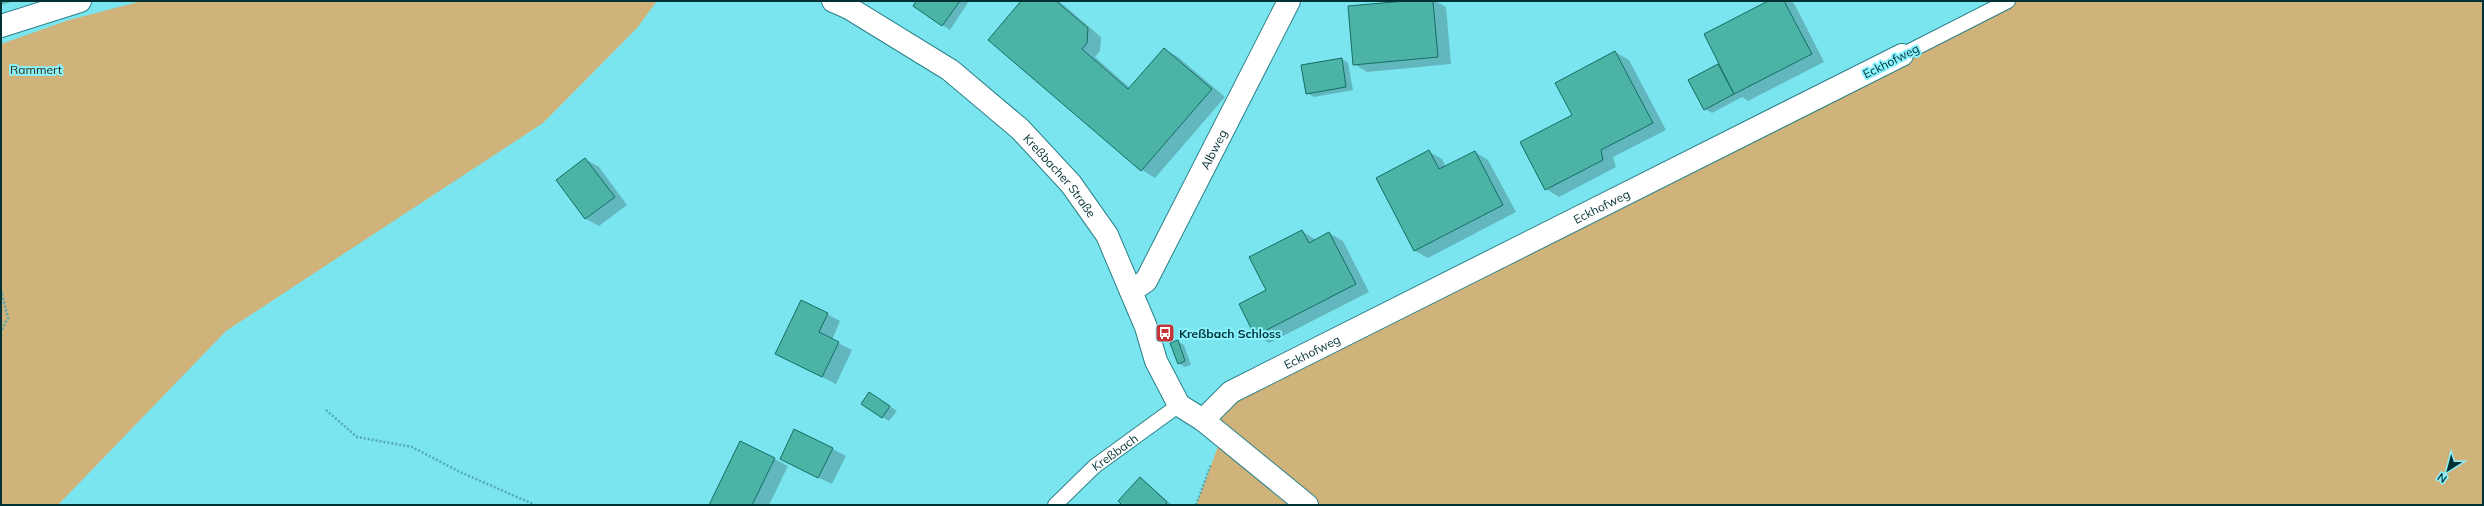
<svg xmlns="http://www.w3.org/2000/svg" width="2484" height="506" viewBox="0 0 2484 506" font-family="Mulish,sans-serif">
	<rect width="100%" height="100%" fill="#7be5ef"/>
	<g fill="#d0b37b">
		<path d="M142,1h515l-20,27 -94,95 -317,208 -168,174h-57v-461l68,-24z"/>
		<path d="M2008,1h475v504h-1287l26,-69 -19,-16 28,-28z"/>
	</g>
	<g fill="#0003">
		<path d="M1,1h14l-14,4z"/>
		<path d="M917,1h52l-19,29 -36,-25z"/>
		<path d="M1023,1h36l42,36 -1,14 -5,6 35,31 34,-39 14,8 47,40 -70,81 -13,-8z"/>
		<path d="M1416,1h19l11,6 5,57 -84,8 -13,-8z"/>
		<path d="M1771,1h19l4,2 30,59 -76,39 -6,-4 -30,16 -7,-4 13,-44 3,2z"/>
		<path d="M1615,52l14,8 37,70 -53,27 3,10 -57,30 -13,-8 27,-74z"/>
		<path d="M1342,59l6,4 5,27 -39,7 -7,-4z"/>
		<path d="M1429,152l13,7 4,8 29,-15 13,8 28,52 -88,46 -13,-7 -38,-72z"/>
		<path d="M585,159l14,8 28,38 -28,21 -13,-7 -29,-39z"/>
		<path d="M1302,231l14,9 13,-7 14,8 26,51 -100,51 -13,-8 12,-44z"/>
		<path d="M827,314l13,7 -8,19 20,10 -16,34 -60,-30z"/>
		<path d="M1177,341l7,4 7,20 -6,2 -7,-4z"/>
		<path d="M870,393l27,18 -8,10 -7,-4z"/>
		<path d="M795,430l51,26 -14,28 -38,-18z"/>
		<path d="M741,442l47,24 -19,39h-59z"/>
		<path d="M1140,479l7,4 25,22h-48z"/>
	</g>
	<g fill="#4bb4a7" stroke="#166d63">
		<path d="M916,1h44l-18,25 -29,-20z"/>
		<path d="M1021,1h35l32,27 -1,15 -5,6 46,40 36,-41 48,41 -71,82 -153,-131z"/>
		<path d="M1405,1h28l5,56 -85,8 -5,-59z"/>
		<path d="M1768,1h16l28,53 -78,40 -30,-60z"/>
		<path d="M1615,51l38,72 -52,27 2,10 -58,30 -25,-48 52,-27 -17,-32z"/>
		<path d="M1342,58l4,29 -40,7 -5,-29z"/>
		<path d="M1718,64l16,30 -30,16 -16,-30z"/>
		<path d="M1429,150l10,19 36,-18 28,54 -89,46 -38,-73z"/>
		<path d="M585,158l30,39 -30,22 -29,-39z"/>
		<path d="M1302,230l7,13 20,-11 27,52 -101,52 -16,-32 27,-14 -17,-33z"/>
		<path d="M801,300l27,13 -9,19 20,10 -17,35 -47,-23z"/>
		<path d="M1178,340l7,21 -7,3 -8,-21z"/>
		<path d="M869,392l21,14 -8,12 -21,-14z"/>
		<path d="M794,429l39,19 -15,30 -38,-19z"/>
		<path d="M740,441l35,17 -23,47h-43z"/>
		<path d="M1140,477l27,25 -2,3h-43l-4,-4z"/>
	</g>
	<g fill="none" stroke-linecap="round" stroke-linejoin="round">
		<g stroke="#2c8088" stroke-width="16">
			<g id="service">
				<path d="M1902,55l106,-54"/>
				<path id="s1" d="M1055,505l40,-39 84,-61"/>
			</g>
		</g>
		<g stroke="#2c8088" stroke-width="24">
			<g id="minor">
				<path id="s2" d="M833,1l16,7 101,62 70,59 51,55 36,51 39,92 10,34 23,44 24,15 104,85"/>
				<path d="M1,26l79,-25"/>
				<path id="s3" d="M1131,291l15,-10 143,-280"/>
				<path id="s4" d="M1203,420l28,-28 671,-337"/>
			</g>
		</g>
		<g stroke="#53aab2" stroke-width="2.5" stroke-dasharray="2 2" stroke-linecap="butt">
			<path d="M1,290l7,28 -7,13"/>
			<path d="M326,410l31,27 55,10 46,24 77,34"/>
			<path d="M1196,505l15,-41"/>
		</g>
		<use href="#service" stroke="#fff" stroke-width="14"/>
		<use href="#minor" stroke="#fff" stroke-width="22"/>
	</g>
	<defs>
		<g id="bus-square" transform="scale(1)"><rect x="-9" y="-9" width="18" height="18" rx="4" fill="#c43439" stroke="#89f2fd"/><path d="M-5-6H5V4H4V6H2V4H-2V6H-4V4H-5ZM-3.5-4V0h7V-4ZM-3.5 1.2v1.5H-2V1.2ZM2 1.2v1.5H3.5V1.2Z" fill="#fff"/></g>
	</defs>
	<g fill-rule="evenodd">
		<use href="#bus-square" x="1165" y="333"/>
	</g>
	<g text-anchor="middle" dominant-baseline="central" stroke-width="4" stroke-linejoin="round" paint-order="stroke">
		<g font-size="12" fill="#003135" stroke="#89f2fd">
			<text transform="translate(1891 61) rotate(-27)">Eckhofweg</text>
			<text stroke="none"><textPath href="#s3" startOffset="166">Albweg</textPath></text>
			<text stroke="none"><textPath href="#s2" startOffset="289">Kreßbacher Straße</textPath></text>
			<text stroke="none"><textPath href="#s4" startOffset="454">Eckhofweg</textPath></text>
			<text stroke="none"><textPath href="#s4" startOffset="130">Eckhofweg</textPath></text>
			<text stroke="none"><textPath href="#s1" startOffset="80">Kreßbach</textPath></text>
		</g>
		<g font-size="12" fill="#372a0f" stroke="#89f2fd">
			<text x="36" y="69">Rammert</text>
		</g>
		<g font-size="12" font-weight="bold" fill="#003135" stroke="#89f2fd" text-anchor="start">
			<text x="1179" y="333">Kreßbach Schloss</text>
		</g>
	</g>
	<rect width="2484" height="506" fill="none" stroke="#003135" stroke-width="4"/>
	<g transform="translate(2448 470) rotate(216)" stroke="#89f2fd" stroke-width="3" paint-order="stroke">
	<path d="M0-3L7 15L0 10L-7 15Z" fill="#003135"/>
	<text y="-6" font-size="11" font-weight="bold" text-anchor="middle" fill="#003135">N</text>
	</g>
</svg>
